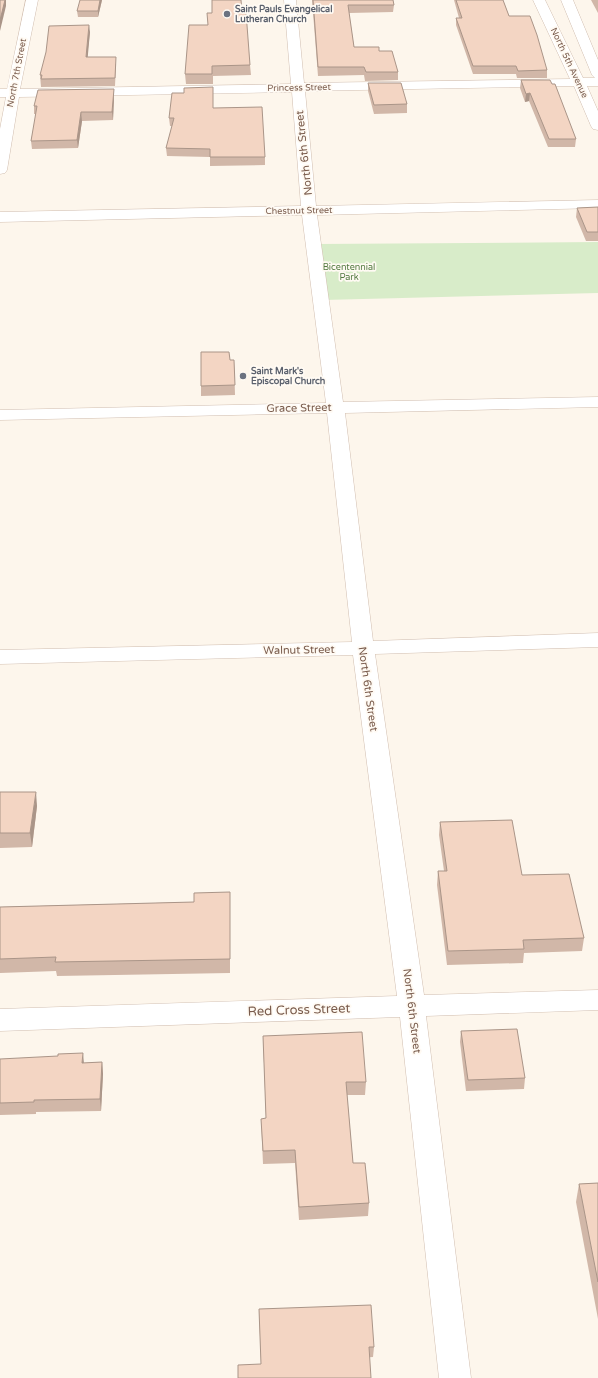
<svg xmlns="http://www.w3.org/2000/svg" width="598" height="1378" viewBox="0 0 598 1378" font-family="'Varela Round',sans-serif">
	<rect width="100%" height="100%" fill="#fdf6ec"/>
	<path fill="#d8ecc9" d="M598,242v51l-274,7 -7,-56z"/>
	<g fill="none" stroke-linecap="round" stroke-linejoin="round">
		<g stroke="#d1beb0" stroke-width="1">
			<path id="minor" d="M26,0h12l-18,89 271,-5 -7,-84h12l8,83 266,-4 -37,-79h12l38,78h12l-3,-3 -31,-75h12l25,60v26h-11l11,25v19l-5,-1 -2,-3 -17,-40 -269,5 11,115 282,-6v8l-281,7 26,187 255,-5v10l-253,6 28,228 225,-8v14l-223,7 49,341 174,-5v20l-172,6 45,362h-32l-39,-361 -400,14v-22l397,-13 -44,-341 -353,9v-14l352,-8 -25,-229 -327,7v-10l326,-7 -24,-188 -302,7v-10l301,-6 -9,-114 -273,5 -12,73 -2,3 -5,1v-45l6,-32h-6v-8h7z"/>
		</g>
		<use href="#minor" fill="#fff" fill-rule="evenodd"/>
	</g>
	<g fill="#d1b7a8">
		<path d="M102,0l-4,17h-20l-1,-6z"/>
		<path d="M312,0h81l1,5 -1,7 -44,1 5,34 25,4 19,21v8l-33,1 -1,-6 -46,1z"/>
		<path d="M454,0h49l6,16 38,54v8h-30l-1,-4h-43l-17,-49v-7h3z"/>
		<path d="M591,0h7v13z"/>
		<path d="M242,12l8,53 1,10 -38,1v8h-27l-1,-10 22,-49z"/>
		<path d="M90,32l-3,25 29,7 -1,22 -74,1 -1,-12z"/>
		<path d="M521,80l31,4 24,55 -1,8h-27l-19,-46 -4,1 -5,-14z"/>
		<path d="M368,83l39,21v9l-33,1 -6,-23z"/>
		<path d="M114,97l-1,23 -31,1 -4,27 -46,1 -1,-8 5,-27h-2v-8z"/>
		<path d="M213,108l52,49v8l-55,1v-9l-43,-1 -1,-8 6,-22h-2l-1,-8z"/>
		<path d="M598,207v34h-12l-10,-24 1,-9z"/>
		<path d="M230,360h4l1,35 -34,1v-10z"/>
		<path d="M0,792l37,14 -5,41 -32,1z"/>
		<path d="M440,822l82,53 62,63 -2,13 -58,2 -1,10 -76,2 -10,-80 1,-14h6l-5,-36z"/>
		<path d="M230,892v81l-173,3 -1,-5 -56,2v-66l194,-5z"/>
		<path d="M461,1031l64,47 -1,11 -58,2 -6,-49z"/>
		<path d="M263,1036l103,46 -1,13h-18l6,68 16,40 -1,13 -69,4 -4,-57 -32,1 -2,-45 5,-1z"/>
		<path d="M0,1059l84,4 18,-1 1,12 -2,37 -65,1v2l-36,1z"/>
		<path d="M598,1183v136l-22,-117 3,-18z"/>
		<path d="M259,1309l115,38 -1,10 -112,7z"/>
	</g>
	<g fill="#aa9588">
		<path d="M4,0h2v6l-6,25v-11z"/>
		<path d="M100,0h2l-4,17v-6z"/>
		<path d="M89,25l1,7 -3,33 -1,-8z"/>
		<path d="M114,89v8l-1,23 -1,-8z"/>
		<path d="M530,93l-1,8 -4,1 1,-8z"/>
		<path d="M81,112l1,9 -4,27 -1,-8z"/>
		<path d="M36,792l1,14 -5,41 -2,-14z"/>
		<path d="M83,1053l1,11 -2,-1z"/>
		<path d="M102,1062l1,12 -2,37 -1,-12z"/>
	</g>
	<g fill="#f3d5c3" stroke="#aa9588">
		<path d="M0,0h5l-5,20z"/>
		<path d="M80,0h20l-2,11h-21z"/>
		<path d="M212,0h29l1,12h4l4,53 -38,1v8h-27l4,-49h19l-1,-12h5z"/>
		<path d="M313,0h80l1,5h-46l6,42h25v4h13l6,21h-32l-2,-5h-46z"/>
		<path d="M456,0h47l6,16h21l7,19 10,35 -29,1 -2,-5h-43l-17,-48h6z"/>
		<path d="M89,25l-3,32h30l-1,21 -74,1 1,-4h-2l6,-23 3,-26z"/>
		<path d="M521,80h29l2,4h3l21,55h-27l-19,-46 -4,1z"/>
		<path d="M368,83h33l6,21 -33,1z"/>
		<path d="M213,87v21l49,-1 3,50h-55v-8l-44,-1 8,-30h-5l3,-25h12v-5z"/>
		<path d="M114,89l-2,23h-31l-4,28 -46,1 6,-35h-3l4,-16z"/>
		<path d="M598,207v25h-11l-10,-24z"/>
		<path d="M201,352h28l1,8h4l1,25 -34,1z"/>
		<path d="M0,792h36l-6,41h-30z"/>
		<path d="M512,820l10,55 47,-1 15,64 -61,2 1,9 -76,2 -10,-80h9l-7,-49z"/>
		<path d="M230,892v67l-175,3 1,-5 -56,2v-52l194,-5v-9z"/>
		<path d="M517,1029l8,49 -57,2 -7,-49z"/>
		<path d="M362,1032l4,50h-20l7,81h12l4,40 -70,4 -4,-57 -32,1 -2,-32 5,-1 -3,-82z"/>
		<path d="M83,1053l-1,10 20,-1 -2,37 -66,1v2l-34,1v-44l58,-3v-2z"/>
		<path d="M598,1183v99l-19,-98z"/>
		<path d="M371,1305l3,42h-5l2,31h-133v-13l23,-1 -2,-55z"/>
	</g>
	<g fill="#6b7280" stroke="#fffaf3" stroke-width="1.5">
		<circle cx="227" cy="14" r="4"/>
		<circle cx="243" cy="376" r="4"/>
	</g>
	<g text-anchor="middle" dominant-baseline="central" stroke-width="3.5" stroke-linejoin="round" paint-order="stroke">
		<g font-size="9" font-weight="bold" fill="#5b616d" stroke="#fffaf3" text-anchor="start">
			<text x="235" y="9">Saint Pauls Evangelical<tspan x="235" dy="10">Lutheran Church</tspan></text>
			<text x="251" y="371">Saint Mark's<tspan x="251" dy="10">Episcopal Church</tspan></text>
		</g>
		<g font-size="9" fill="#7a5c4d" stroke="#fffaf3">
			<text transform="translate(569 63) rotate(65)">North 5th Avenue</text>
			<text transform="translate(17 73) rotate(-79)">North 7th Street</text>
			<text transform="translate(299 88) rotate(-1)">Princess Street</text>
			<text transform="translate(299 211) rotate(-1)">Chestnut Street</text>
		</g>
		<g font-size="9" fill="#537a41" stroke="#fffaf3">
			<text x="349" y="267">Bicentennial<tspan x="349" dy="10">Park</tspan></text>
		</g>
		<g font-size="11" fill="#7a5c4d" stroke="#fffaf3">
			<text transform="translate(304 153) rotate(-96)">North 6th Street</text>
			<text transform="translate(299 408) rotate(-1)">Grace Street</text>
			<text transform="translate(299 650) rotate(-1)">Walnut Street</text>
			<text transform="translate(368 689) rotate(82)">North 6th Street</text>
			<text transform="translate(412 1011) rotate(83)">North 6th Street</text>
		</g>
		<g font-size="13" fill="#7a5c4d" stroke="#fffaf3">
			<text transform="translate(299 1010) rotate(-2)">Red Cross Street</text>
		</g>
	</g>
</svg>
